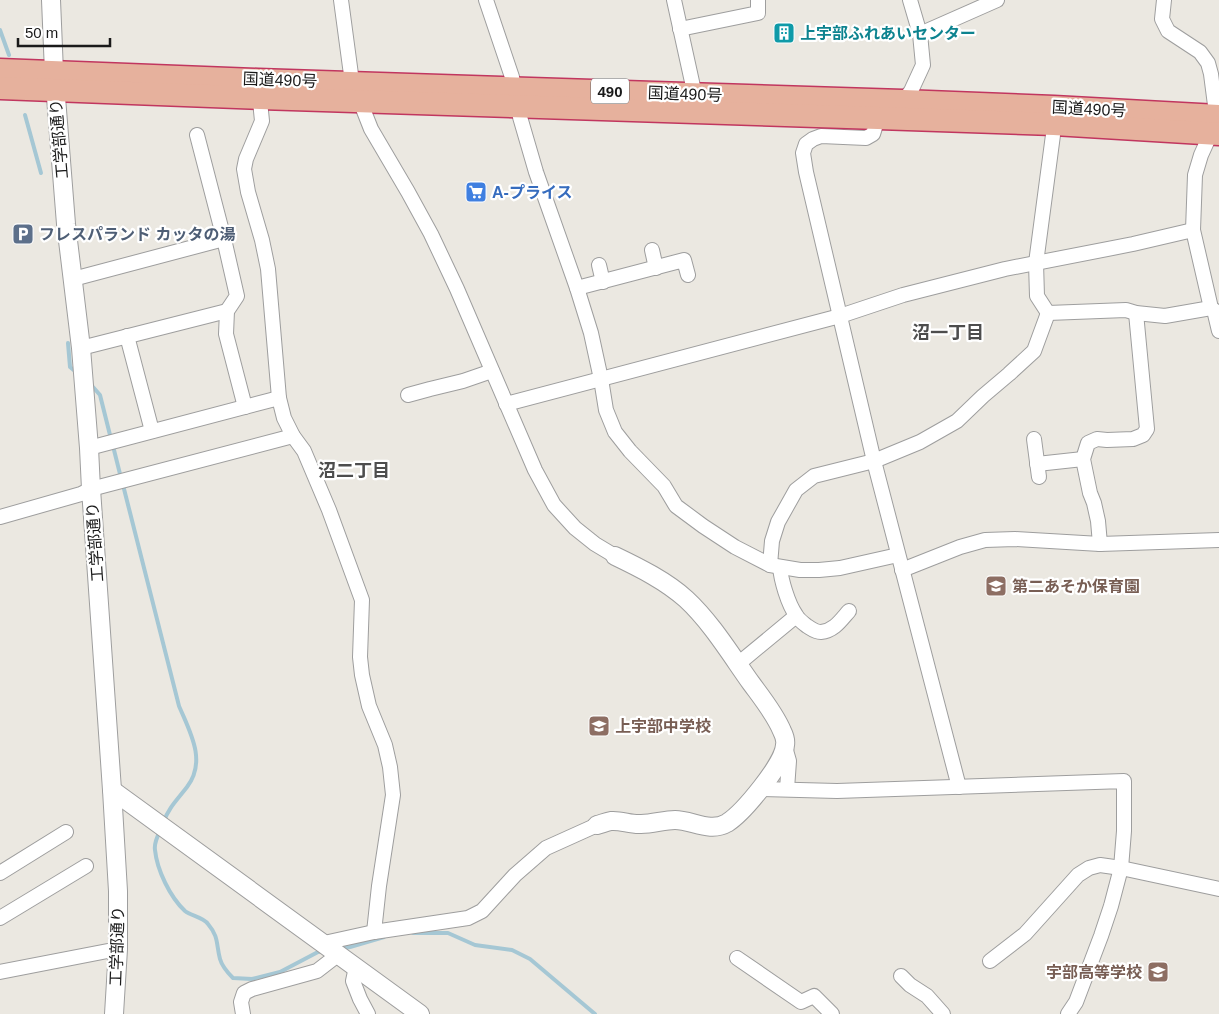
<svg xmlns="http://www.w3.org/2000/svg" width="1219" height="1014" viewBox="0 0 1219 1014" font-family="Helvetica,'Noto Sans JP',sans-serif">
	<rect width="100%" height="100%" fill="#ebe8e1"/>
	<g fill="none" stroke-linecap="round" stroke-linejoin="round">
		<g stroke="#a5c7d4" stroke-width="4">
			<path d="M0,30l9,25"/>
			<path d="M25,115l16,58"/>
			<path d="M68,343l2,24 6,5"/>
			<path d="M93,387l7,8 11,44"/>
			<path d="M113,446l8,32"/>
			<path d="M123,485l56,221c11,26 28,55 8,81 -10,13 -18,20 -24,36"/>
			<path d="M160,831c-3,6 -6,13 -5,19 2,20 15,47 30,61 6,5 18,6 23,13 11,13 8,20 12,35 2,7 8,14 13,19l19,1 28,-7 38,-20 5,-1"/>
			<path d="M413,933h35l27,12 37,5 18,9 65,55"/>
			<path d="M340,949l10,-2 34,-10"/>
		</g>
		<g stroke="#9e9e9e" stroke-width="16">
			<g id="minor">
				<path d="M341,0l11,82 8,19 11,28 37,63 23,42 26,55 78,181 19,35 21,23 20,16 20,12"/>
				<path d="M486,0l26,77 8,40 16,55 41,116 14,45 10,46 5,31 9,22 15,19 34,35 12,20 27,20 32,21 35,18 30,5h19l21,-2 58,-13"/>
				<path d="M674,0l22,100"/>
				<path d="M910,0l10,34 3,31 -12,26 -8,10 -25,17 -5,16 -7,4 -45,-2 -8,3 -7,5 -3,9 3,19 68,289 85,326"/>
				<path d="M1164,0l-2,19 6,12 32,21 8,11 3,11 4,31 -1,11 -3,17 -10,22 -6,20 -2,55 18,78 3,2 5,21"/>
				<path d="M680,29l78,-16v-13"/>
				<path d="M920,34l77,-34"/>
				<path d="M259,91l3,30 -16,38 -2,10 4,23 14,48 6,29 11,129 5,20 9,18 11,15 25,59 33,90 -2,57 2,18 7,31 16,39 5,22 3,28 -14,91 -5,46"/>
				<path d="M197,135l27,104 13,57 -10,15 -1,23 19,73"/>
				<path d="M652,250l4,18"/>
				<path d="M599,265l4,17"/>
				<path d="M73,279l151,-40"/>
				<path d="M577,288l107,-28 4,15"/>
				<path d="M1048,313l-11,-17 -1,-33 17,-128 1,-19"/>
				<path d="M1048,313l78,-3 10,3 29,3 46,-8"/>
				<path d="M127,336l25,95"/>
				<path d="M81,348l146,-37"/>
				<path d="M408,395l22,-6 33,-8 29,-10"/>
				<path d="M506,404l334,-88 63,-21 102,-26 128,-25 60,-14"/>
				<path d="M1034,439l5,38"/>
				<path d="M89,448l190,-50"/>
				<path d="M1037,464l46,-5"/>
				<path d="M0,517l81,-23 10,-5 202,-53"/>
				<path d="M1100,544l-2,-23 -4,-18 -4,-10 -7,-34 5,-16 9,-4 10,1 26,-1 10,-4 4,-6 -11,-116"/>
				<path d="M770,565l2,-24 6,-19 18,-32 18,-14 60,-15 46,-19 37,-21 26,-25 26,-22 25,-23 14,-38"/>
				<path d="M780,567c1,13 8,37 16,48 2,4 7,8 11,11 5,3 8,6 14,6 13,-1 20,-12 28,-21"/>
				<path d="M902,570l58,-23 25,-7 30,-1 85,5 119,-4"/>
				<path d="M738,664l58,-48"/>
				<path d="M785,747l4,14 -2,28"/>
				<path d="M761,789l76,2 287,-10v50l-3,37 -10,38 -10,30 -25,66 -8,12"/>
				<path d="M0,873l66,-41"/>
				<path d="M0,918l86,-52"/>
				<path d="M324,943l50,-11 94,-14 14,-7 33,-36 31,-27 51,-23"/>
				<path d="M737,958l64,44 13,-6 18,18"/>
				<path d="M990,961l35,-27 53,-59 11,-7 11,-3 21,3 98,21"/>
				<path d="M356,967l-3,14 7,18 8,15"/>
				<path d="M0,972l118,-23"/>
				<path d="M901,976l9,9 17,11 16,18"/>
				<path d="M243,1014l-2,-12 3,-9 8,-4 65,-18 22,-17"/>
			</g>
		</g>
		<g stroke="#9e9e9e" stroke-width="20">
			<g id="tertiary">
				<path d="M51,0l3,72 12,152 15,124 8,100 2,41 21,301 6,101v58l-4,65"/>
				<path d="M112,790l308,224"/>
				<path d="M597,825c4,-1 9,-3 14,-4 10,-1 20,4 30,3 12,0 23,-4 34,-4 17,0 35,13 52,3 16,-10 57,-59 58,-78 1,-5 -1,-10 -3,-14 -7,-17 -20,-33 -31,-48 -20,-28 -40,-61 -65,-84 -20,-18 -46,-31 -71,-43"/>
			</g>
		</g>
		<g stroke="#c1365f" stroke-width="25">
			<g id="trunk">
				<path d="M0,70l258,10 645,21 151,6 165,9"/>
				<path d="M0,88l260,10 618,20 176,6 165,10"/>
			</g>
		</g>
		<use href="#minor" stroke="#fff" stroke-width="14"/>
		<use href="#tertiary" stroke="#fff" stroke-width="18"/>
		<use href="#trunk" stroke="#e6b19d" stroke-width="22"/>
	</g>
	<defs>
		<g id="building-square" transform="scale(1.125)"><rect x="-9" y="-9" width="18" height="18" rx="4" fill="#0f9aa8" stroke="#fff"/><path d="M-4-6H4V6H1V3H-1V6H-4ZM-2.5-4.3h1.7v1.8h-1.7ZM.8-4.3h1.7v1.8H.8ZM-2.5-1h1.7V.8h-1.7ZM.8-1h1.7V.8H.8Z" fill="#fff"/></g>
		<g id="supermarket-square" transform="scale(1.125)"><rect x="-9" y="-9" width="18" height="18" rx="4" fill="#3f7fe0" stroke="#fff"/><path d="M-6-5.5h2.5l.6 2H6L4.5 2H-2.5L-4.4-4H-6ZM-1.5 3.2a1.3 1.3 0 1 0 .1 0ZM3 3.2a1.3 1.3 0 1 0 .1 0Z" fill="#fff"/></g>
		<g id="parking-square" transform="scale(1.125)"><rect x="-9" y="-9" width="18" height="18" rx="4" fill="#5c6f8a" stroke="#fff"/><path d="M-3.5-5.5H1a3.5 3.5 0 0 1 0 7H-1V5.5H-3.5ZM-1-3.4V-.6H.8a1.4 1.4 0 0 0 0-2.8Z" fill="#fff"/></g>
		<g id="school-square" transform="scale(1.125)"><rect x="-9" y="-9" width="18" height="18" rx="4" fill="#8d6e63" stroke="#fff"/><path d="M0-5L7-2L0 1L-7-2ZM-4 1L0 2.5L4 1V4Q0 6-4 4Z" fill="#fff"/></g>
	</defs>
	<g fill-rule="evenodd">
		<use href="#building-square" x="784" y="33"/>
		<use href="#supermarket-square" x="476" y="192"/>
		<use href="#parking-square" x="23" y="234"/>
		<use href="#school-square" x="996" y="586"/>
		<use href="#school-square" x="599" y="726"/>
		<use href="#school-square" x="1158" y="972"/>
	</g>
	<g text-anchor="middle" dominant-baseline="central" stroke-width="4.5" stroke-linejoin="round" paint-order="stroke">
		<rect fill="#fff" stroke="#5f5f5f" stroke-width="1" x="591" y="78.5" width="38" height="25" rx="4"/>
		<g font-size="15" font-weight="bold" fill="#1a1a1a">
			<text x="610" y="91">490</text>
		</g>
		<g font-size="16" font-weight="bold" fill="#0d838f" stroke="#fff" text-anchor="start">
			<text x="800" y="33">上宇部ふれあいセンター</text>
		</g>
		<g font-size="16" fill="#1a1a1a" stroke="#fff">
			<text transform="translate(280 80) rotate(2)">国道490号</text>
			<text transform="translate(685 94) rotate(2)">国道490号</text>
			<text transform="translate(1089 109) rotate(3)">国道490号</text>
			<text transform="translate(59 139) rotate(-95)">工学部通り</text>
			<text transform="translate(95 542) rotate(-94)">工学部通り</text>
			<text transform="translate(117 946) rotate(-88)">工学部通り</text>
		</g>
		<g font-size="16" font-weight="bold" fill="#366cbe" stroke="#fff" text-anchor="start">
			<text x="492" y="192">A-プライス</text>
		</g>
		<g font-size="16" font-weight="bold" fill="#4e5e75" stroke="#fff" text-anchor="start">
			<text x="39" y="234">フレスパランド カッタの湯</text>
		</g>
		<g font-size="16" font-weight="bold" fill="#785e54" stroke="#fff" text-anchor="start">
			<text x="1012" y="586">第二あそか保育園</text>
			<text x="615" y="726">上宇部中学校</text>
			<text x="1142" y="972" text-anchor="end">宇部高等学校</text>
		</g>
		<g font-size="18" font-weight="bold" fill="#4d4d4d" stroke="#fff">
			<text x="948" y="333">沼一丁目</text>
			<text x="354" y="471">沼二丁目</text>
		</g>
	</g>
	<path d="M18 38v8h92v-8" fill="none" stroke="#1a1a1a" stroke-width="2.5"/>
	<text x="25" y="38" font-size="15" fill="#1a1a1a" stroke="#ffffff" stroke-width="4" paint-order="stroke">50 m</text>
</svg>
